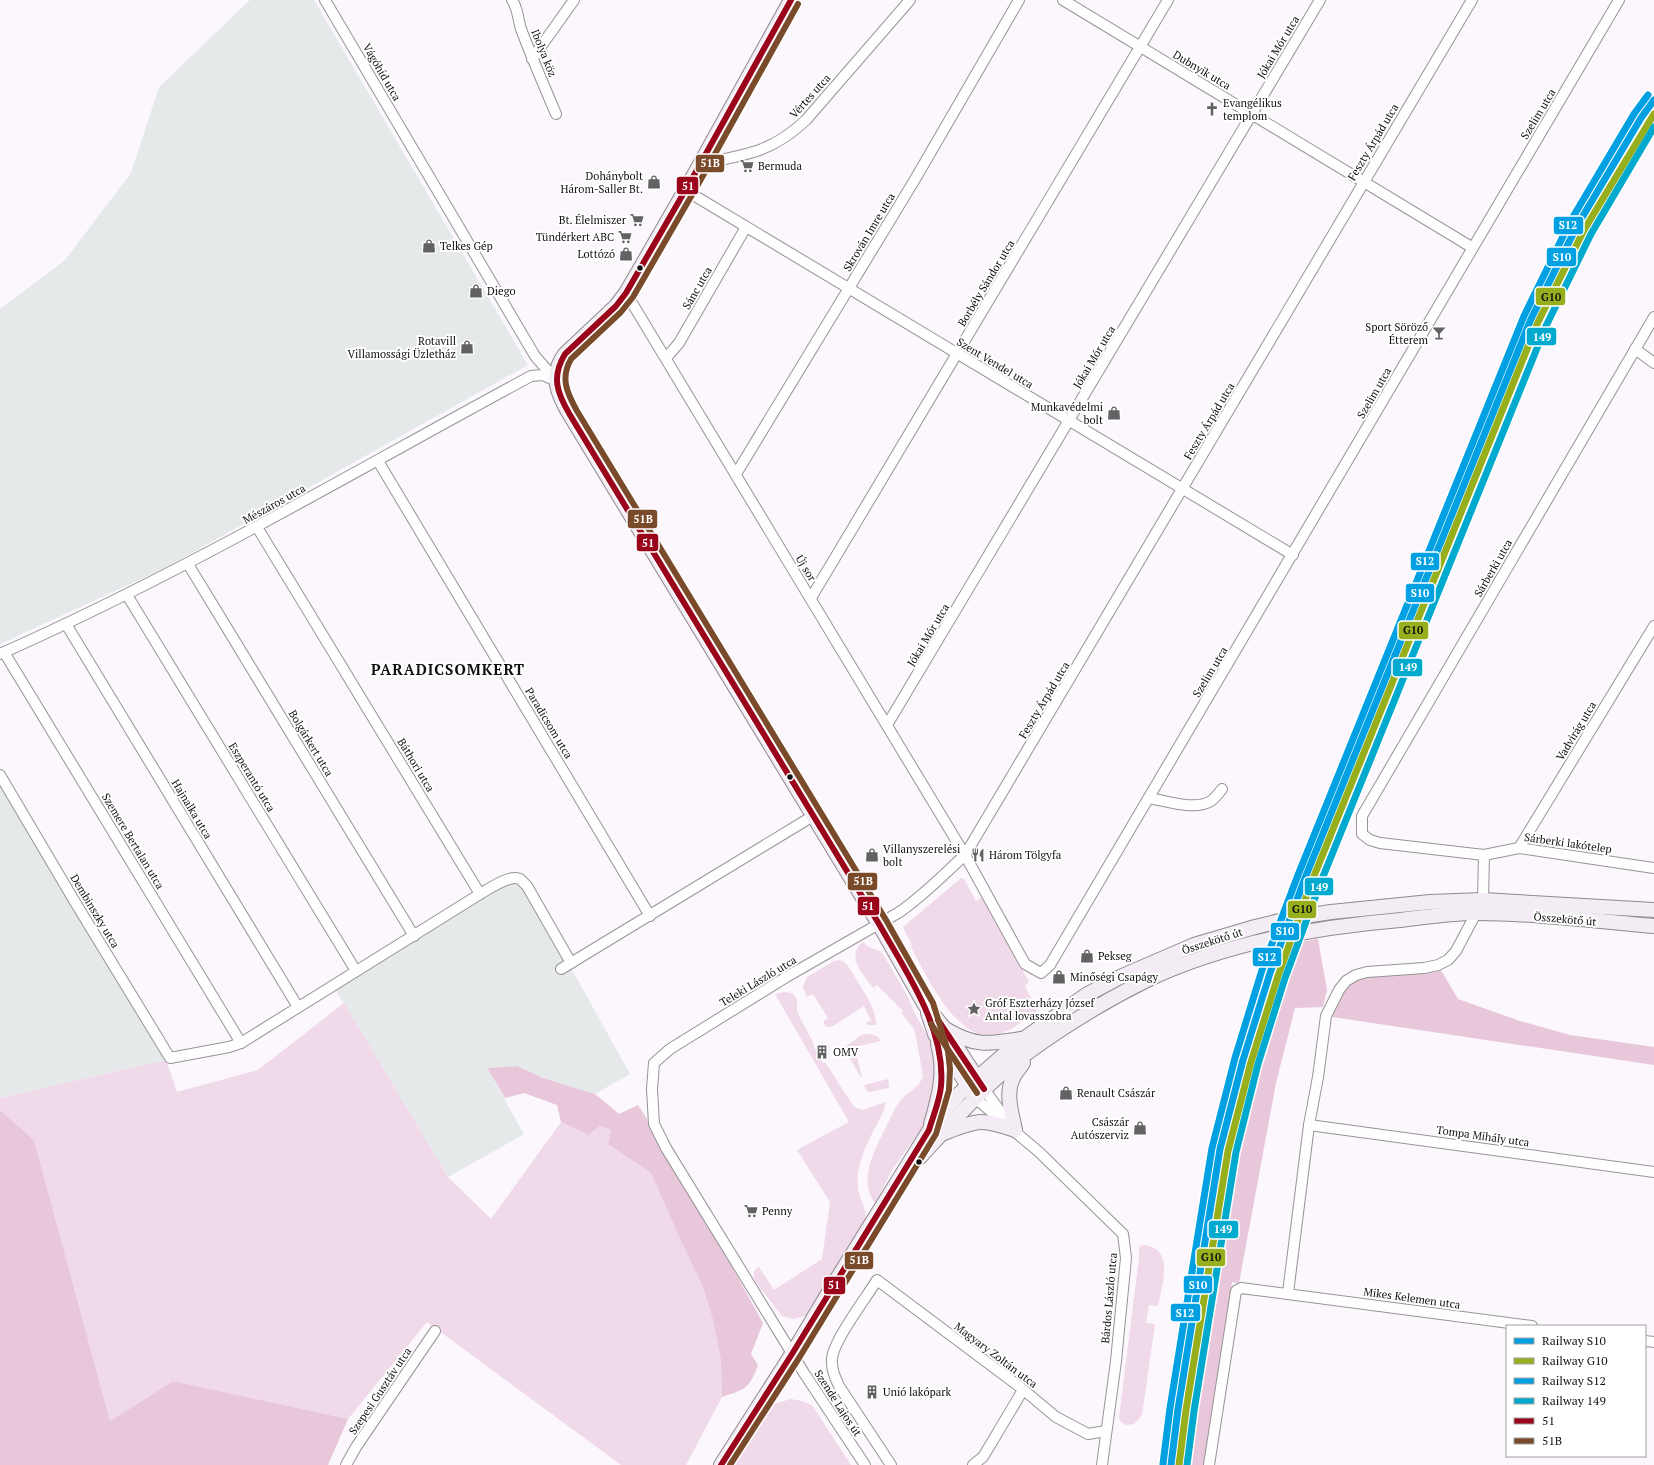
<svg xmlns="http://www.w3.org/2000/svg" width="1654" height="1465" viewBox="0 0 1654 1465" font-family="'PT Serif',serif">
	<rect width="100%" height="100%" fill="#fbf7fc"/>
	<g fill="#e6e9ea">
		<path d="M250,0h64l214,365 -363,203 -165,76v-335l65,-49 66,-87 28,-86z"/>
		<path d="M0,775l166,285 -166,38z"/>
		<path d="M515,873l55,93 60,108 -35,20 -52,-16 -26,-12 -30,2 37,66 -76,43 -116,-193z"/>
	</g>
	<g fill="#f0d9e8">
		<path d="M961,878l3,1 12,22 7,-4 46,85 -4,4 12,25c-13,9 -26,21 -43,24 -38,6 -67,-59 -82,-86l-1,-6 -8,-16z"/>
		<path d="M863,942c5,7 14,6 20,12l25,43 6,15 16,29 4,11 1,35 -3,4 5,5 -13,29 -32,45 -16,32h-2c-16,-24 1,-52 12,-75 5,-9 8,-19 15,-27 8,-10 17,-10 22,-24l-8,-44 -3,-6 -10,-12 1,-3 -26,-26 -4,3c-10,-14 -28,-32 -10,-46z"/>
		<path d="M839,960l5,2 4,4c8,14 30,43 28,59h-9l-1,-2 5,-3 -7,-14 -31,20 -7,1 -3,-5 5,-4 -15,-24 -6,3 -4,-10 4,-10 27,-16z"/>
		<path d="M784,992l8,1 3,3 2,5v11l17,32 -1,1 10,18 2,-1 29,45 9,3 23,-8 -2,8c-12,25 -29,50 -26,79 2,11 8,19 8,30l-59,96 -13,4 -12,-3 -27,-35c-2,-6 -2,-9 2,-13l2,-1 15,23 48,-31 8,-57 -33,-52 52,-28 -74,-128z"/>
		<path d="M344,1003l104,174 43,42 70,-97 27,13 12,-9 11,4 -3,14 43,29 29,66 23,48 10,33 8,41 1,36 -36,68h-65l-194,-143 -79,97 -175,-38 -63,40 -76,-281 -34,-30v-12l166,-38 11,32 81,-22z"/>
		<path d="M871,1034l7,3 3,4 -26,6 7,31 -5,-7 -13,-23 17,-13z"/>
		<path d="M888,1079l1,9 -20,4 -2,-1 -3,-6z"/>
		<path d="M1142,1245c34,2 20,39 16,61l-9,-1 -3,18 9,1 -13,91 -8,9 -8,1 -6,-4 -1,-4 20,-159v-11z"/>
		<path d="M791,1399l11,2 10,4 39,60h-118l37,-60z"/>
	</g>
	<g fill="#e7c7d9">
		<path d="M1318,939l9,51 -4,17 -28,1 -19,75 -37,200 -7,-1 -27,183h-23l39,-271 30,-124 41,-127z"/>
		<path d="M1438,965l20,34 62,22 50,14 84,12v18l-328,-49 30,-41z"/>
		<path d="M517,1066l26,12 52,16 24,20 19,-9 34,53 91,165 -12,31 7,11c-9,24 -12,24 -36,32l-1,-36 -8,-41 -10,-33 -23,-48 -29,-66 -43,-29 3,-14 -11,-4 -12,9 -27,-13 -4,-17 -33,-12 -19,5 -18,-30z"/>
		<path d="M0,1110l34,30 76,281 63,-40 175,38 -20,46h-328z"/>
		<path d="M1167,1408l8,1 -7,56h-7z"/>
	</g>
	<g fill="none" stroke-linecap="round" stroke-linejoin="round">
		<g stroke="#969496" stroke-width="12">
			<g id="street">
				<path d="M325,0l210,356 20,23"/>
				<path d="M512,0c6,8 6,20 9,29 11,29 23,57 35,85"/>
				<path d="M1063,0l410,248"/>
				<path d="M532,59l42,-59"/>
				<path d="M700,164c45,-9 71,-11 106,-44l104,-120"/>
				<path d="M685,190l608,365"/>
				<path d="M626,293l339,562 60,109 16,9 9,-8 569,-965"/>
				<path d="M1654,317l-292,499v18l8,6 10,3 104,12 35,-7 135,20"/>
				<path d="M1635,349l19,14"/>
				<path d="M666,358l13,-15 67,-116"/>
				<path d="M378,461l272,455"/>
				<path d="M736,474l178,-293 105,-181"/>
				<path d="M257,527l223,367"/>
				<path d="M188,564l226,372"/>
				<path d="M127,595l229,376"/>
				<path d="M811,598l357,-598"/>
				<path d="M66,624l232,383"/>
				<path d="M4,652l237,391"/>
				<path d="M0,654c183,-81 355,-183 531,-278l12,-1 13,6"/>
				<path d="M887,725l433,-725"/>
				<path d="M0,775l75,127 95,156 59,-11 12,-4 239,-149c9,-5 30,-20 40,-15 2,2 5,5 7,7l44,77"/>
				<path d="M1149,798c18,3 46,13 62,3 4,-3 8,-8 11,-12"/>
				<path d="M1519,848l135,-222"/>
				<path d="M561,969l252,-153"/>
				<path d="M984,1089l19,26"/>
				<path d="M975,1098l64,54 84,82 3,24 -10,103 -14,104"/>
				<path d="M1309,1125l345,47"/>
				<path d="M1288,1293l21,-168 9,-48 8,-61 13,-26 7,-9 10,-6 11,-3 57,-4 14,-3 10,-5 8,-9 27,-51 1,-45"/>
				<path d="M1645,1341l9,1"/>
				<path d="M346,1465l10,-18 79,-116"/>
				<path d="M865,1465l-61,-92 -138,-225 -12,-24 -2,-35 2,-26 16,-14 118,-73 110,-63c25,-17 45,-38 67,-58l507,-855"/>
				<path d="M891,1465l-52,-79c-4,-8 -8,-18 -7,-27 1,-18 34,-61 45,-79l143,107 36,30 32,17 18,-3"/>
				<path d="M973,1465l10,-8 40,-67"/>
				<path d="M1209,1465l27,-174 5,-3 291,38"/>
			</g>
		</g>
		<g stroke="#8c8b8d" stroke-width="16">
			<g id="secondary">
				<path d="M791,0l-98,177 -67,116 -10,13 -51,48c-16,21 -7,41 5,61l309,509 46,81 20,24 39,60"/>
				<path d="M928,1013l7,21 38,60"/>
				<path d="M947,1030c29,17 42,14 74,9"/>
				<path d="M931,1124c8,-27 15,-52 7,-80"/>
				<path d="M1015,1130c-3,-16 -10,-36 -2,-52 2,-5 7,-10 10,-15"/>
				<path d="M944,1133c34,-13 37,-15 71,-3"/>
				<path d="M920,1157c35,-38 69,-77 111,-107 35,-25 79,-52 118,-71 77,-36 167,-52 251,-59 25,-3 51,-7 76,-7 60,0 119,8 178,13"/>
				<path d="M721,1465l71,-111 40,-67 102,-164 26,-30 55,-48 71,-50 34,-18 74,-32 61,-18 37,-9 39,-6 99,-10 53,-2 171,10"/>
			</g>
		</g>
		<use href="#street" stroke="#fefeff" stroke-width="10"/>
		<use href="#secondary" stroke="#f3ecf5" stroke-width="14"/>
		<g stroke="#fff" stroke-width="9">
			<g id="bus-1">
				<path d="M938,1020l46,69"/>
				<path d="M721,1465l71,-111 137,-224c4,-14 11,-30 12,-44 5,-58 -35,-114 -62,-162l-309,-509c-13,-22 -19,-38 -5,-61l51,-48 10,-13 67,-116 98,-177"/>
			</g>
		</g>
		<g stroke="#fff" stroke-width="9">
			<g id="bus-2">
				<path d="M931,1024l46,69"/>
				<path d="M730,1465l69,-107 137,-224 13,-44 1,-21 -2,-18 -15,-48 -47,-83 -309,-509c-10,-18 -17,-33 -6,-52l50,-47 12,-15 67,-116 98,-177"/>
			</g>
		</g>
		<use href="#bus-1" stroke="#9a051c" stroke-width="6"/>
		<use href="#bus-2" stroke="#7a4b2a" stroke-width="6"/>
		<g stroke="#fff" stroke-width="10">
			<path id="rail-1" d="M1171,1465l7,-56 42,-260 23,-89 27,-87 35,-95 226,-559 46,-93 64,-108 13,-18"/>
		</g>
		<g stroke="#fff" stroke-width="10">
			<path id="rail-2" d="M1179,1465l7,-55 42,-259 23,-89 27,-86 34,-95 226,-559 46,-92 70,-116"/>
		</g>
		<g stroke="#fff" stroke-width="10">
			<path id="rail-3" d="M1163,1464l7,-56 42,-260 23,-90 27,-88 36,-95 226,-559 46,-94 64,-108 14,-19"/>
		</g>
		<g stroke="#fff" stroke-width="10">
			<path id="rail-4" d="M1187,1465l7,-54 42,-259 22,-88 27,-86 35,-94 226,-558 45,-92 63,-107"/>
		</g>
		<use href="#rail-1" stroke="#00a0e3" stroke-width="7"/>
		<use href="#rail-2" stroke="#98af1d" stroke-width="7"/>
		<use href="#rail-3" stroke="#00a0e3" stroke-width="7"/>
		<use href="#rail-4" stroke="#00a9ce" stroke-width="7"/>
	</g>
	<defs>
		<g id="church-bare" transform="scale(1.08)"><path d="M-1.2-6h2.4v3.5h3.3v2.4h-3.3V6h-2.4V-.1h-3.3v-2.4h3.3Z" fill="#626163" stroke="#fff" stroke-width="2.5" paint-order="stroke"/></g>
		<g id="supermarket-bare" transform="scale(1.08)"><path d="M-6-5.5h2.5l.6 2H6L4.5 2H-2.5L-4.4-4H-6ZM-1.5 3.2a1.3 1.3 0 1 0 .1 0ZM3 3.2a1.3 1.3 0 1 0 .1 0Z" fill="#626163" stroke="#fff" stroke-width="2.5" paint-order="stroke"/></g>
		<g id="shop-bare" transform="scale(1.08)"><path d="M-5-2.5h2.3a2.7 3.5 0 0 1 5.4 0H5L5.5 6h-11ZM-1.5-2.5h3a1.5 2.3 0 0 0-3 0Z" fill="#626163" stroke="#fff" stroke-width="2.5" paint-order="stroke"/></g>
		<g id="bar-bare" transform="scale(1.08)"><path d="M-6-5H6L.8 .8V4.5H3.5V6h-7V4.5H-.8V.8Z" fill="#626163" stroke="#fff" stroke-width="2.5" paint-order="stroke"/></g>
		<g id="restaurant-bare" transform="scale(1.08)"><path d="M-5-6h1v4h1v-4h1v4h1v-4h1v5L-1.5 .5V6h-2V.5L-5-1ZM5-6V6H3V1.5H1.5Q1.5-4 5-6Z" fill="#626163" stroke="#fff" stroke-width="2.5" paint-order="stroke"/></g>
		<g id="sight-bare" transform="scale(1.08)"><path d="M0-6L1.8-2.2L6-1.7L2.9 1.2L3.7 5.4L0 3.3L-3.7 5.4L-2.9 1.2L-6-1.7L-1.8-2.2Z" fill="#626163" stroke="#fff" stroke-width="2.5" paint-order="stroke"/></g>
		<g id="building-bare" transform="scale(1.08)"><path d="M-4-6H4V6H1V3H-1V6H-4ZM-2.5-4.3h1.7v1.8h-1.7ZM.8-4.3h1.7v1.8H.8ZM-2.5-1h1.7V.8h-1.7ZM.8-1h1.7V.8H.8Z" fill="#626163" stroke="#fff" stroke-width="2.5" paint-order="stroke"/></g>
	</defs>
	<g fill-rule="evenodd">
		<use href="#church-bare" x="1212" y="109"/>
		<use href="#supermarket-bare" x="747" y="166"/>
		<use href="#shop-bare" x="654" y="182"/>
		<use href="#supermarket-bare" x="637" y="220"/>
		<use href="#supermarket-bare" x="625" y="237"/>
		<use href="#shop-bare" x="429" y="246"/>
		<use href="#shop-bare" x="626" y="254"/>
		<use href="#shop-bare" x="476" y="291"/>
		<use href="#bar-bare" x="1439" y="333"/>
		<use href="#shop-bare" x="467" y="347"/>
		<use href="#shop-bare" x="1114" y="413"/>
		<use href="#shop-bare" x="872" y="855"/>
		<use href="#restaurant-bare" x="978" y="855"/>
		<use href="#shop-bare" x="1087" y="956"/>
		<use href="#shop-bare" x="1059" y="977"/>
		<use href="#sight-bare" x="974" y="1009"/>
		<use href="#building-bare" x="822" y="1052"/>
		<use href="#shop-bare" x="1066" y="1093"/>
		<use href="#shop-bare" x="1140" y="1128"/>
		<use href="#supermarket-bare" x="751" y="1211"/>
		<use href="#building-bare" x="872" y="1392"/>
	</g>
	<g fill="#101010" stroke="#fff" stroke-width="1.5">
		<circle cx="640" cy="268" r="3.5"/>
		<circle cx="790" cy="777" r="3.5"/>
		<circle cx="919" cy="1162" r="3.5"/>
	</g>
	<g text-anchor="middle" dominant-baseline="central" stroke-width="4" stroke-linejoin="round" paint-order="stroke">
		<g font-size="11" fill="#101010" stroke="#fff">
			<text transform="translate(1278 47) rotate(-59)">Jókai Mór utca</text>
			<text transform="translate(544 53) rotate(68)">Ibolya köz</text>
			<text transform="translate(1202 70) rotate(31)">Dubnyik utca</text>
			<text transform="translate(382 72) rotate(60)">Vágóhíd utca</text>
			<text transform="translate(810 96) rotate(-48)">Vértes utca</text>
			<text transform="translate(1538 114) rotate(-59)">Szelim utca</text>
			<text transform="translate(1373 142) rotate(-59)">Feszty Árpád utca</text>
			<text transform="translate(869 232) rotate(-59)">Skrován Imre utca</text>
			<text transform="translate(986 283) rotate(-59)">Borbély Sándor utca</text>
			<text transform="translate(697 288) rotate(-60)">Sánc utca</text>
			<text transform="translate(1094 357) rotate(-59)">Jókai Mór utca</text>
			<text transform="translate(995 363) rotate(31)">Szent Vendel utca</text>
			<text transform="translate(1374 393) rotate(-60)">Szelim utca</text>
			<text transform="translate(1209 421) rotate(-59)">Feszty Árpád utca</text>
			<text transform="translate(274 504) rotate(-29)">Mészáros utca</text>
			<text transform="translate(806 568) rotate(59)">Új sor</text>
			<text transform="translate(1493 568) rotate(-60)">Sárberki utca</text>
			<text transform="translate(928 635) rotate(-59)">Jókai Mór utca</text>
			<text transform="translate(1210 672) rotate(-59)">Szelim utca</text>
			<text transform="translate(1044 700) rotate(-59)">Feszty Árpád utca</text>
			<text transform="translate(549 723) rotate(59)">Paradicsom utca</text>
			<text transform="translate(1576 731) rotate(-59)">Vadvirág utca</text>
			<text transform="translate(311 743) rotate(59)">Bolgárkert utca</text>
			<text transform="translate(416 765) rotate(59)">Báthori utca</text>
			<text transform="translate(252 777) rotate(59)">Eszperantó utca</text>
			<text transform="translate(192 809) rotate(59)">Hajnalka utca</text>
			<text transform="translate(133 841) rotate(59)">Szemere Bertalan utca</text>
			<text transform="translate(1568 843) rotate(8)">Sárberki lakótelep</text>
			<text transform="translate(95 911) rotate(59)">Dembinszky utca</text>
			<text transform="translate(1565 919) rotate(5)">Összekötő út</text>
			<text transform="translate(1212 941) rotate(-18)">Összekötő út</text>
			<text transform="translate(758 981) rotate(-31)">Teleki László utca</text>
			<text transform="translate(1483 1136) rotate(8)">Tompa Mihály utca</text>
			<text transform="translate(1109 1298) rotate(-85)">Bárdos László utca</text>
			<text transform="translate(1412 1298) rotate(8)">Mikes Kelemen utca</text>
			<text transform="translate(996 1355) rotate(37)">Magyary Zoltán utca</text>
			<text transform="translate(380 1391) rotate(-56)">Szepesi Gusztáv utca</text>
			<text transform="translate(838 1403) rotate(57)">Szende Lajos út</text>
		</g>
		<g font-size="11" fill="#101010" stroke="#fff" text-anchor="start">
			<text x="1223" y="103">Evangélikus<tspan x="1223" dy="13">templom</tspan></text>
			<text x="758" y="166">Bermuda</text>
			<text x="643" y="176" text-anchor="end">Dohánybolt<tspan x="643" dy="13">Három-Saller Bt.</tspan></text>
			<text x="626" y="220" text-anchor="end">Bt. Élelmiszer</text>
			<text x="614" y="237" text-anchor="end">Tündérkert ABC</text>
			<text x="440" y="246">Telkes Gép</text>
			<text x="615" y="254" text-anchor="end">Lottózó</text>
			<text x="487" y="291">Diego</text>
			<text x="1428" y="327" text-anchor="end">Sport Söröző<tspan x="1428" dy="13">Étterem</tspan></text>
			<text x="456" y="341" text-anchor="end">Rotavill<tspan x="456" dy="13">Villamossági Üzletház</tspan></text>
			<text x="1103" y="407" text-anchor="end">Munkavédelmi<tspan x="1103" dy="13">bolt</tspan></text>
			<text x="883" y="849">Villanyszerelési<tspan x="883" dy="13">bolt</tspan></text>
			<text x="989" y="855">Három Tölgyfa</text>
			<text x="1098" y="956">Pekseg</text>
			<text x="1070" y="977">Minőségi Csapágy</text>
			<text x="985" y="1003">Gróf Eszterházy József<tspan x="985" dy="13">Antal lovasszobra</tspan></text>
			<text x="833" y="1052">OMV</text>
			<text x="1077" y="1093">Renault Császár</text>
			<text x="1129" y="1122" text-anchor="end">Császár<tspan x="1129" dy="13">Autószerviz</tspan></text>
			<text x="762" y="1211">Penny</text>
			<text x="883" y="1392">Unió lakópark</text>
		</g>
		<g font-size="15" font-weight="bold" letter-spacing="1" fill="#101010" stroke="#fff">
			<text x="448" y="669">PARADICSOMKERT</text>
		</g>
	</g>
	<g stroke="#fff" stroke-width="1.5">
		<rect x="695" y="154" width="30" height="19" rx="4" fill="#7a4b2a"/>
		<rect x="676" y="176" width="23" height="19" rx="4" fill="#9a051c"/>
		<rect x="1553" y="216" width="31" height="19" rx="4" fill="#00a0e3"/>
		<rect x="1546" y="247" width="31" height="20" rx="4" fill="#00a0e3"/>
		<rect x="1535" y="287" width="31" height="19" rx="4" fill="#98af1d"/>
		<rect x="1526" y="327" width="31" height="19" rx="4" fill="#00a9ce"/>
		<rect x="627" y="509" width="31" height="20" rx="4" fill="#7a4b2a"/>
		<rect x="636" y="533" width="23" height="19" rx="4" fill="#9a051c"/>
		<rect x="1410" y="552" width="30" height="19" rx="4" fill="#00a0e3"/>
		<rect x="1405" y="583" width="30" height="20" rx="4" fill="#00a0e3"/>
		<rect x="1398" y="621" width="31" height="19" rx="4" fill="#98af1d"/>
		<rect x="1392" y="658" width="31" height="19" rx="4" fill="#00a9ce"/>
		<rect x="847" y="872" width="31" height="19" rx="4" fill="#7a4b2a"/>
		<rect x="1304" y="877" width="30" height="19" rx="4" fill="#00a9ce"/>
		<rect x="857" y="896" width="23" height="20" rx="4" fill="#9a051c"/>
		<rect x="1287" y="900" width="30" height="19" rx="4" fill="#98af1d"/>
		<rect x="1270" y="922" width="30" height="19" rx="4" fill="#00a0e3"/>
		<rect x="1252" y="947" width="30" height="20" rx="4" fill="#00a0e3"/>
		<rect x="1208" y="1220" width="31" height="19" rx="4" fill="#00a9ce"/>
		<rect x="1196" y="1248" width="30" height="19" rx="4" fill="#98af1d"/>
		<rect x="844" y="1251" width="30" height="19" rx="4" fill="#7a4b2a"/>
		<rect x="1183" y="1275" width="30" height="19" rx="4" fill="#00a0e3"/>
		<rect x="823" y="1276" width="23" height="19" rx="4" fill="#9a051c"/>
		<rect x="1170" y="1303" width="31" height="19" rx="4" fill="#00a0e3"/>
	</g>
	<g font-size="11" text-anchor="middle" font-weight="bold" fill="#fff">
		<text x="710" y="167">51B</text>
		<text x="688" y="190">51</text>
		<text x="1568" y="229">S12</text>
		<text x="1562" y="261">S10</text>
		<text x="1542" y="341">149</text>
		<text x="643" y="523">51B</text>
		<text x="648" y="547">51</text>
		<text x="1425" y="565">S12</text>
		<text x="1420" y="597">S10</text>
		<text x="1408" y="671">149</text>
		<text x="863" y="885">51B</text>
		<text x="1319" y="891">149</text>
		<text x="868" y="910">51</text>
		<text x="1285" y="935">S10</text>
		<text x="1267" y="961">S12</text>
		<text x="1223" y="1233">149</text>
		<text x="859" y="1264">51B</text>
		<text x="1198" y="1289">S10</text>
		<text x="834" y="1289">51</text>
		<text x="1185" y="1317">S12</text>
	</g>
	<g font-size="11" text-anchor="middle" font-weight="bold" fill="#111">
		<text x="1551" y="301">G10</text>
		<text x="1413" y="634">G10</text>
		<text x="1302" y="913">G10</text>
		<text x="1211" y="1261">G10</text>
	</g>
	<rect x="1506" y="1325" width="140" height="132" fill="#ffffff" stroke="#9f9f9f"/>
	<rect x="1514" y="1338" width="20" height="6" fill="#00a0e3" stroke="#9f9f9f"/>
	<text x="1542" y="1345" font-size="12" fill="#101010">Railway S10</text>
	<rect x="1514" y="1358" width="20" height="6" fill="#98af1d" stroke="#9f9f9f"/>
	<text x="1542" y="1365" font-size="12" fill="#101010">Railway G10</text>
	<rect x="1514" y="1378" width="20" height="6" fill="#00a0e3" stroke="#9f9f9f"/>
	<text x="1542" y="1385" font-size="12" fill="#101010">Railway S12</text>
	<rect x="1514" y="1398" width="20" height="6" fill="#00a9ce" stroke="#9f9f9f"/>
	<text x="1542" y="1405" font-size="12" fill="#101010">Railway 149</text>
	<rect x="1514" y="1418" width="20" height="6" fill="#9a051c" stroke="#9f9f9f"/>
	<text x="1542" y="1425" font-size="12" fill="#101010">51</text>
	<rect x="1514" y="1438" width="20" height="6" fill="#7a4b2a" stroke="#9f9f9f"/>
	<text x="1542" y="1445" font-size="12" fill="#101010">51B</text>
</svg>
